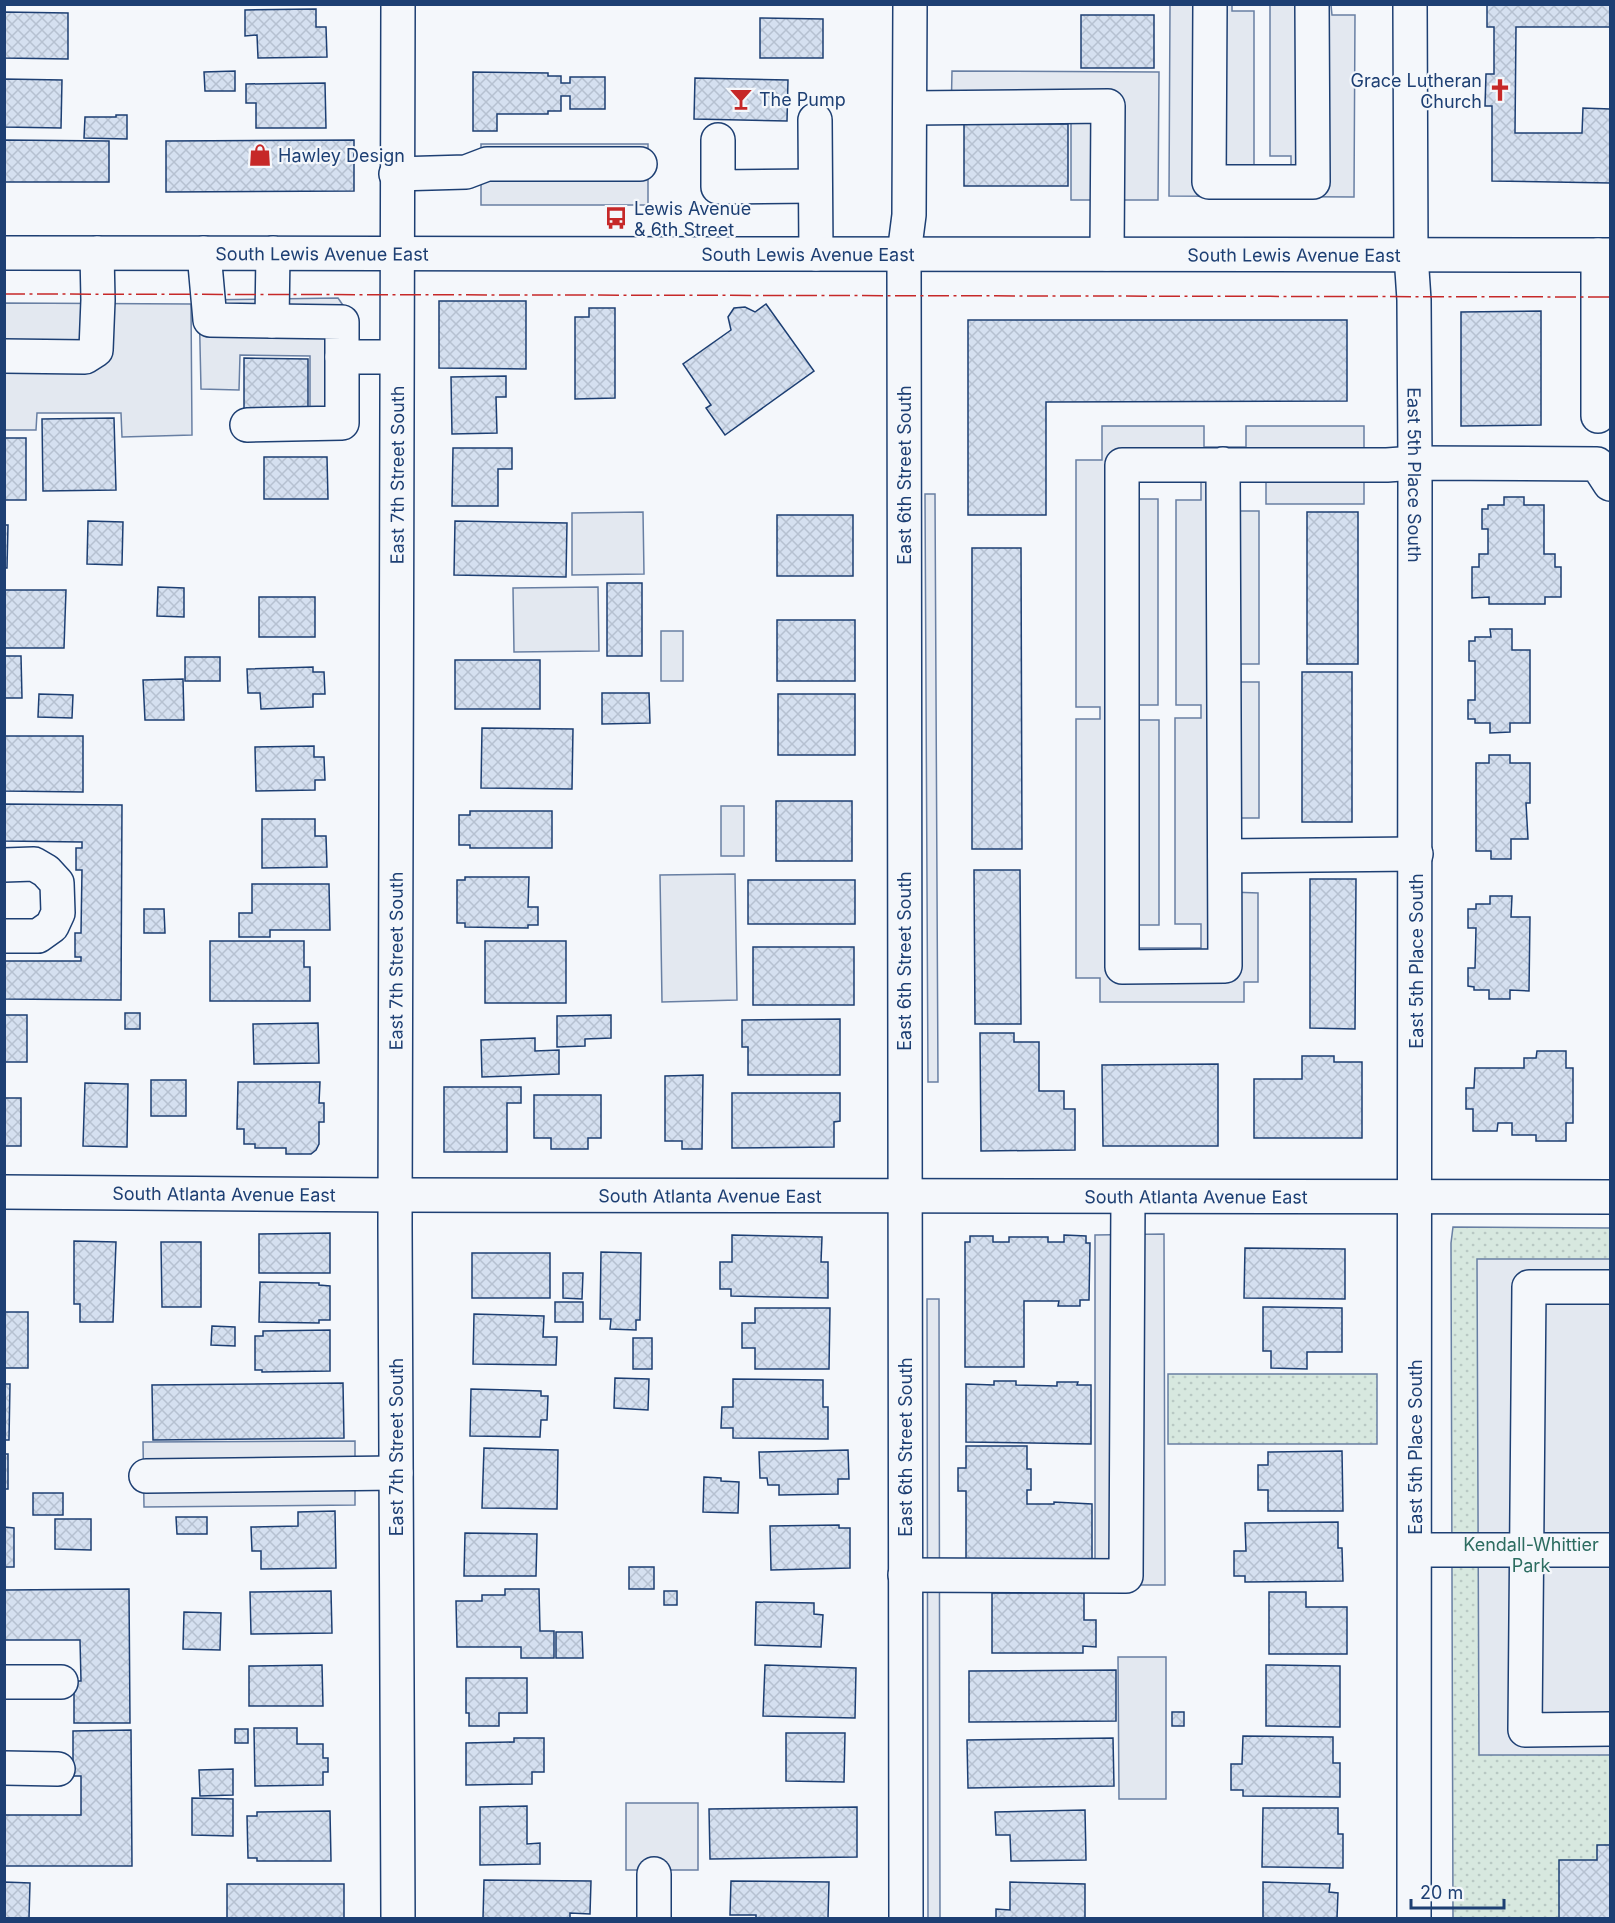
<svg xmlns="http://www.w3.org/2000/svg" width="1615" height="1923" viewBox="0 0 1615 1923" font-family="Inter,sans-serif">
	<defs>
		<pattern id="park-dots" width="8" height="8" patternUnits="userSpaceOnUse" patternTransform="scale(1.5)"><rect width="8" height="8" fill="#d7e8df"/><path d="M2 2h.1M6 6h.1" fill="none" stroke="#b8c8c3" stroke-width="1.8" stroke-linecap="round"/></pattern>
		<pattern id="building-cross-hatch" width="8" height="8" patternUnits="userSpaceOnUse" patternTransform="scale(1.5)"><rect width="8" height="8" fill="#d5e0f0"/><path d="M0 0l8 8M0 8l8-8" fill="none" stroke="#b6c1d1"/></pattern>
	</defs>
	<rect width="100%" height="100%" fill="#f4f7fb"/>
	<g fill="url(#park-dots)" stroke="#687fa3" stroke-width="1.5">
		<path d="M1453,1227l157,1v690h-157l-2,-675z"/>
		<rect x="1168" y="1374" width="209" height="70"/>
	</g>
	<g fill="#e3e8f0" stroke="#687fa3" stroke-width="1.5" fill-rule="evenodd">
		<path d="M1170,5h62v6h22v155h37v-10h-21v-151h61l1,10h23l-1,182 -185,-1z"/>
		<path d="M952,71l207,1 -1,128h-87v-80h-120z"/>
		<rect x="481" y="144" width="167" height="61"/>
		<path d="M338,298l11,16 2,119 -41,-1v-76l-70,-1 -1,35 -38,-1 -2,-89z"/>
		<path d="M4,303l187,1 1,131 -70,2 -1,-24h-84l-1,17h-31z"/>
		<path d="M1102,426h102v21h42v-21h118v78h-98v-26h-34l-1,33h28v153h-27l-1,18h28v136h-27l-1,74 27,1v89h-14v20h-144v-24h-24v-259h24v-12h-24v-247h26zM1133,478h68v22h-25v205h25v13h-26v206h26v24h-68v-23h26v-205h-26v-15h25v-206h-25z"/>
		<path d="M925,494h10l3,588h-10z"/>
		<path d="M643,512l1,62 -72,1v-62z"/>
		<path d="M598,587l1,64 -85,1 -1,-64z"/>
		<rect x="661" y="631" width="22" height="50"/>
		<rect x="721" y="806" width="23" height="50"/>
		<path d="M735,874l2,126 -75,2 -2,-127z"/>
		<path d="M1164,1234l1,351h-70v-350z"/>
		<path d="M1477,1259h133v496h-131z"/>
		<path d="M927,1299h12l1,619h-12z"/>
		<path d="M355,1441v64l-211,2 -1,-65z"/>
		<path d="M1118,1657h48v142h-47z"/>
		<rect x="626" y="1803" width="72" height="67"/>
	</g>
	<g fill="url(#building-cross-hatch)" stroke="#1d3f73" stroke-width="1.5">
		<path d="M1487,4h123v23h-94l-1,106h67l1,-25 27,1v74l-118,-2v-75h-7l1,-32h8v-47h-7z"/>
		<path d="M316,9v18h10l1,30 -69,1 -1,-23 -12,1v-26z"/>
		<path d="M4,12l64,1v46l-64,-1z"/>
		<rect x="1081" y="15" width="73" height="53"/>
		<path d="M760,18l63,1v39h-63z"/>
		<path d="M235,71v20h-30l-1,-19z"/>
		<path d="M473,72l75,1v3h13v7h9v-6h35v32h-35v-13h-9v15h-13v3h-51v17h-24z"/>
		<path d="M695,78l93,2 -1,41 -93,-2z"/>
		<path d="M4,79l58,1 -1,48 -57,-1z"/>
		<path d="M325,83l1,45h-70v-25h-10v-19z"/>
		<path d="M116,115h11v24l-43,-1 1,-21h31z"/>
		<rect x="964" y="124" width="104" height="62"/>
		<path d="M4,140l105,1v41h-105z"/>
		<path d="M354,140v51l-188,1v-51z"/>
		<path d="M439,301h87v68l-87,-1z"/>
		<path d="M766,304l48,67 -89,64 -19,-27 5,-3 -28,-41 48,-34 -3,-13 6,-9 11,-1 10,5z"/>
		<path d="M589,308h26v90l-40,1v-82h14z"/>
		<path d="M1541,311v114l-80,1v-114z"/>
		<path d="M968,320h379v81l-301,1v113h-78z"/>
		<path d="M244,358l64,1v55l-64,-1z"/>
		<path d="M506,376v21h-10l1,36 -45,1 -1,-57z"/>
		<path d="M114,418l2,72 -73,1 -1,-72z"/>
		<rect x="4" y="438" width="22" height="62"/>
		<path d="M453,448h59v21h-14v37h-46z"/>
		<path d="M264,457h63l1,42h-64z"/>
		<path d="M1504,497h20v8h20v49h11v13h6v30h-16v7h-56v-7l-17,1v-31h7v-13h9v-25h-6v-20h6v-4h16z"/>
		<rect x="1307" y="512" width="51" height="152"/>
		<rect x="777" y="515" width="76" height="61"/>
		<path d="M88,521l35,1 -1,43 -35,-1z"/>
		<path d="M455,521l112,2 -1,54 -112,-2z"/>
		<path d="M4,525h4l-1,43h-3z"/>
		<path d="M972,548h49l1,301h-50z"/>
		<rect x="607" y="583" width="35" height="73"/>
		<path d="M158,587l26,1v29l-27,-1z"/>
		<path d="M4,590h62l-2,58h-60z"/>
		<rect x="259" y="597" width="56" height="40"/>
		<rect x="777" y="620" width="78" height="61"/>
		<path d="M1490,629h22v21h18v73h-20v9l-20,1v-10h-15v-4h-7v-19h7v-39h-6v-20h6v-4h16z"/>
		<path d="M4,656h17l1,42h-18z"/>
		<rect x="185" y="657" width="35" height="24"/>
		<rect x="455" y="660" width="85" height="49"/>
		<path d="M313,667v5h11l1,22h-12v13l-52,2 -1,-16h-12l-1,-24z"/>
		<rect x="1302" y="672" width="50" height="150"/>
		<path d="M183,679l1,41h-39l-2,-40z"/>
		<path d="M602,693h47l1,30 -48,1z"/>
		<path d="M39,694l34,1 -1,23 -34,-1z"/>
		<rect x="778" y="694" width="77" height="61"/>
		<path d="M482,728l91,1 -1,60 -91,-1z"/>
		<path d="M4,736h79v56l-79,-1z"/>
		<path d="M314,746v11h10l1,23h-10v10l-59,1 -1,-44z"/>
		<path d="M1489,755h21v8h20v40h-4l2,36h-17v20h-20v-8h-15v-88h13z"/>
		<rect x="776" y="801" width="76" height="60"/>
		<path d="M4,804l118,1 -1,195 -117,-1v-38h77v-4h-6v-24h6l1,-63h-6v-22h6v-6l-78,-1z"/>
		<path d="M470,811h82v37h-82v-3h-11v-30h11z"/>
		<path d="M262,819h53v17h11l1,31 -65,1z"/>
		<path d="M974,870h46l1,154h-46z"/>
		<path d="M465,877h64l-1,30h10v18h-10v3l-63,-1v-4h-8v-43h8z"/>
		<path d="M1310,879h46l-1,150 -45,-1z"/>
		<rect x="748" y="880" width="107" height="44"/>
		<path d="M252,884h77l1,46h-60v7h-31v-24h13z"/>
		<path d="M1490,896h22l-1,21h19l-1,74 -19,-1v9h-21v-9h-15v-3l-6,-1v-18h7l1,-40h-8v-19h8v-5h14z"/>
		<path d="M144,909h20l1,24h-21z"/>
		<path d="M210,941h94v26h6v34h-100z"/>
		<rect x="485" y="941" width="81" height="62"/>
		<rect x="753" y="947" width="101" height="58"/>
		<rect x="125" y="1013" width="15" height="16"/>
		<rect x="4" y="1015" width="23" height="47"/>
		<path d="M611,1015v23l-26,1v7l-28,1v-31z"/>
		<path d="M840,1019v56h-92v-28h-6v-27z"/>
		<path d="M318,1023l1,40 -65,1 -1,-40z"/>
		<path d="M980,1033h34v9h25v49h25v18h11v41l-94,1z"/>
		<path d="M535,1038v13l24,-1v24l-77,3 -1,-37z"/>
		<path d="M1537,1051h29v17h7v55h-7v18h-30v-6h-24v-12h-14l-1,8h-24v-22h-7v-21h8l1,-20h49v-10h12z"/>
		<path d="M1302,1056h32v6h28v76h-108v-59h48z"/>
		<path d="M1218,1064v82h-115l-1,-81z"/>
		<path d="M703,1075l-1,74h-20v-8h-17v-65z"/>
		<rect x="151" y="1080" width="35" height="36"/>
		<path d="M238,1082h82l-1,21h5v19h-5v22l-3,6 -5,4h-25v-6h-31v-4h-11v-15h-7z"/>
		<path d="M85,1083l43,1 -1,63 -44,-1z"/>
		<path d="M444,1087h77v16h-14v49h-63z"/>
		<path d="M732,1093h108v28l-6,1v25l-102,1z"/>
		<path d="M534,1095h67v43h-13v11h-37v-11h-17z"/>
		<rect x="4" y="1098" width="17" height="48"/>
		<path d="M330,1233v40h-71v-39z"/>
		<path d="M732,1235l90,2 -1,25h7v36l-97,-2v-7h-11v-27h12z"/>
		<path d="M1064,1235l22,1v7h4l-1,57h-9v6h-22l1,-5h-35v66h-59v-125h5v-6h23v6h16v-5h39v5h16z"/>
		<path d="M74,1241l42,1 -3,80h-33v-18h-6z"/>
		<path d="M161,1242h40v65h-39z"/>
		<path d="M1245,1248l100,1v50l-101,-1z"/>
		<path d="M601,1252l40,1 -1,67h-4v10l-26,-1 1,-10h-11z"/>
		<rect x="472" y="1253" width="78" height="45"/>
		<path d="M563,1273h20l-1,26 -19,-1z"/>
		<path d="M260,1282l59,1v2l11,1v34h-11v3l-60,-1z"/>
		<rect x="555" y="1302" width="28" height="20"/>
		<path d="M1263,1307l79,1v44h-35v17l-36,-1v-17h-8z"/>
		<path d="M755,1308h75l-1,61h-74v-21h-13v-25h13z"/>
		<path d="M5,1312h23v56h-24z"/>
		<path d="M474,1314l70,2 -1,21h14l-1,28 -83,-1z"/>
		<path d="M212,1326l23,1v19l-24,-1z"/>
		<path d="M330,1330v41l-68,1v-2h-7v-34h8v-5z"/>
		<rect x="633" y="1338" width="19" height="31"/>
		<path d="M615,1378l34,1 -1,31 -34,-2z"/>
		<path d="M733,1379l90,1v27h5v32l-95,-1v-10h-12l1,-21h11z"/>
		<path d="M994,1381h22v4l41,1v-4h21l-1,3h14v59l-125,-2v-58l28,1z"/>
		<path d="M343,1383l1,55 -191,2 -1,-55z"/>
		<path d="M4,1384h6l-1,56h-5z"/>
		<path d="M471,1389l70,2v5h7l-1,24h-6l-1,17 -70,-1z"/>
		<path d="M966,1446h61v23h4v21h-4v14h27v-2l38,2v60h-126v-73h-8v-23h8z"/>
		<path d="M484,1448l74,2 -1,59 -75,-1z"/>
		<path d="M848,1450l1,29h-11v15l-59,1v-10h-11l-1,-7h-7l-1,-26z"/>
		<path d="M1342,1451l1,60h-75v-21h-10v-25h10v-13z"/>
		<rect x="4" y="1454" width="4" height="35"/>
		<path d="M704,1477l17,1v3l18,1 -1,31 -35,-1z"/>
		<rect x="33" y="1493" width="30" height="22"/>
		<path d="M335,1511l1,57 -75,1v-18h-9l-1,-24 47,-1v-14z"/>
		<path d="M176,1517h31v17h-30z"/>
		<path d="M55,1519h36v31l-36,-1z"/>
		<path d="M1338,1522v26h4l1,33 -98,1v-6h-11v-25h12l-1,-28z"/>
		<path d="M839,1525v3h11v40l-79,2 -1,-44z"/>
		<path d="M4,1527l10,1v39h-10z"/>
		<path d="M465,1533l72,1 -1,42h-72z"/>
		<rect x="629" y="1567" width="25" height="22"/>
		<path d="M129,1589l1,134h-56v-42h7l-1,-41h-76v-50z"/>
		<path d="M505,1589h34l1,42h14v27h-33v-11h-64l-1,-46h26v-6h23z"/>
		<path d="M331,1591l1,42 -81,1 -1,-42z"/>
		<rect x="664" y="1591" width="13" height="14"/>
		<path d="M1269,1592h37v15h41v47h-78z"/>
		<path d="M992,1593h92v27h12v27l-13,-1v7h-91z"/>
		<path d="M756,1602l58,1v11l9,1 -2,32 -66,-2z"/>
		<path d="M184,1612l37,1 -1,37 -37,-1z"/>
		<path d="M556,1632h26l1,26h-27z"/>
		<path d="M322,1665l1,41h-74v-40z"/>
		<path d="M765,1665l91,3 -1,50 -92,-2z"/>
		<path d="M1266,1665l74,1v61l-74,-1z"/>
		<path d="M1116,1670v51l-147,1v-51z"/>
		<path d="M466,1678h61v35h-28v13h-30v-13h-3z"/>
		<rect x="1172" y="1712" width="12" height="14"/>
		<path d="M254,1728h43v16h26v14h5v14h-5v13l-68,1z"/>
		<rect x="235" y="1729" width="13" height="14"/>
		<path d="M131,1730l1,136h-128v-51h77v-39h-8v-45z"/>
		<path d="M786,1733h59l-1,49 -58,-1z"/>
		<path d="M1243,1736l90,1v26h7v34l-97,-1v-6h-12v-26h11z"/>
		<path d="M514,1738h30v34h-12v12l-66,1v-42l48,-1z"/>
		<path d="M1113,1738l1,48 -146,2 -1,-48z"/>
		<path d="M233,1769v26l-33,1 -1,-26z"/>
		<path d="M192,1798l41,1v37l-41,-1z"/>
		<path d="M527,1806v38l13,-1v21l-60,1v-58z"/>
		<path d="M857,1807v50l-147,2 -1,-50z"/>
		<path d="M1263,1808h75v26h5v34l-81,-1z"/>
		<path d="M1085,1810l1,50 -75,1 -1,-26h-14l-1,-23z"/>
		<path d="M330,1811l1,50h-74v-3h-9l-1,-42h10v-4z"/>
		<path d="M1597,1845h13v73h-51v-58h38z"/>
		<path d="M484,1880l107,1 -1,33 -20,-1v5h-87z"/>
		<path d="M731,1881l98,1 -1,36h-72v-3h-26z"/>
		<path d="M4,1882l26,1 -1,35h-25z"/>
		<path d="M1010,1882l75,2v34h-89v-9l14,1z"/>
		<path d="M1263,1882l67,2 -1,8 9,1 -1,25h-74z"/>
		<rect x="227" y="1884" width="117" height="34"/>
	</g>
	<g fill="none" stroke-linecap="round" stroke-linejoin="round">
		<g stroke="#1d3f73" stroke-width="36">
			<g id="minor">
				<path d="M1210,4l-1,178h104l-1,-178"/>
				<path id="s1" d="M1410,4l1,251 3,45 1,163 -1,1455"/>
				<path d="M910,108l198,-2 -1,148"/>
				<path d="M815,120l1,134"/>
				<path d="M718,140v47l97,-1"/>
				<path d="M396,174l70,-2 21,-8h153"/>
				<path d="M204,253l6,67 132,2v101l-95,2"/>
				<path d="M1598,255v161"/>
				<path d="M272,321l1,-68"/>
				<path d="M4,356l81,1 11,-7 2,-50 -1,-47"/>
				<path d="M342,357h54"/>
				<path d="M1223,464l2,502 -103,1v-502h265l28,-2 182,1 13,20"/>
				<path d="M1225,856l191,-2"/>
				<path d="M4,865l30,-1 12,7 11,12 1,30 -6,13 -14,10h-34"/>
				<path id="s2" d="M4,1192l391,3 1215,2"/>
				<path d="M1610,1287h-81l-4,443 85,-1"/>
				<path d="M146,1476l250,-3"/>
				<path d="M1415,1550h195"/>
				<path d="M905,1575l221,1 2,-379"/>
				<path d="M4,1682h57"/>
				<path d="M4,1768l54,1"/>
				<path id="s3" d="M398,1918l-3,-693 3,-1221"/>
				<path d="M654,1918v-44"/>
				<path d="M906,1918l-2,-1664 5,-39 1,-211"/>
			</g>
		</g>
		<g stroke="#1d3f73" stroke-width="36">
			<g id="major">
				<path id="s4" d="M4,253l1606,2"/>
			</g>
		</g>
		<use href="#minor" stroke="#f4f7fb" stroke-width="33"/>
		<use href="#major" stroke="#f4f7fb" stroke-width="33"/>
		<path stroke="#c62828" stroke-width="1.5" stroke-dasharray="21 4.5 3 4.5" stroke-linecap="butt" d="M4,294l1606,3"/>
	</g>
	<defs>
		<g id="church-bare" transform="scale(1.8)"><path d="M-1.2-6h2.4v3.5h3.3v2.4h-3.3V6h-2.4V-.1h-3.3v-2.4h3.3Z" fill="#c62828" stroke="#f4f7fb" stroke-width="2.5" paint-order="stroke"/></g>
		<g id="bar-bare" transform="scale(1.8)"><path d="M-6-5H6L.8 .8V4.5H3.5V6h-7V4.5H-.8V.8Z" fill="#c62828" stroke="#f4f7fb" stroke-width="2.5" paint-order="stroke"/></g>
		<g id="shop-bare" transform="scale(1.8)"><path d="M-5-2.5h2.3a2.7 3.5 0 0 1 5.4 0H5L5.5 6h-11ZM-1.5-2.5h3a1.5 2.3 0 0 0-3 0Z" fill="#c62828" stroke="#f4f7fb" stroke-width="2.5" paint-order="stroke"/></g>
		<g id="bus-bare" transform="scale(1.8)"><path d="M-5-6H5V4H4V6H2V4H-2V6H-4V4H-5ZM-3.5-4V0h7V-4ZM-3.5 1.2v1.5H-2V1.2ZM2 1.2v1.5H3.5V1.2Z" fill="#c62828" stroke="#f4f7fb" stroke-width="2.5" paint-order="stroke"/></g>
	</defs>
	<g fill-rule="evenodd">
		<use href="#church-bare" x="1500" y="90"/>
		<use href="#bar-bare" x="741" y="99"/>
		<use href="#shop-bare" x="260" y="155"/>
		<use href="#bus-bare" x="616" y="218"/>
	</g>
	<g text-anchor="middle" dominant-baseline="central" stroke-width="4.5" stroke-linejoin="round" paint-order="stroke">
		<g font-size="18" fill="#1d3f73" stroke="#f4f7fb" text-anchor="start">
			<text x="1482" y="80" text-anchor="end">Grace Lutheran<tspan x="1482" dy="21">Church</tspan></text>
			<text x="759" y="99">The Pump</text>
			<text x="278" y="155">Hawley Design</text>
			<text x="634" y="208">Lewis Avenue<tspan x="634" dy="21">&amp; 6th Street</tspan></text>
		</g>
		<g font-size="18" fill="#1d3f73" stroke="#f4f7fb">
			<text stroke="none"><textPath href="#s4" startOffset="318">South Lewis Avenue East</textPath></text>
			<text stroke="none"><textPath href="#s4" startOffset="804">South Lewis Avenue East</textPath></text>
			<text stroke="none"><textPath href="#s4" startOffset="1290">South Lewis Avenue East</textPath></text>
			<text stroke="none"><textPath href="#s3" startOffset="1443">East 7th Street South</textPath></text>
			<text transform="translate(904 475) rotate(-90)">East 6th Street South</text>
			<text stroke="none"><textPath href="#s1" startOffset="471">East 5th Place South</textPath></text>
			<text stroke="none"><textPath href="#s3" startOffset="957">East 7th Street South</textPath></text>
			<text transform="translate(904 961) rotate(-90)">East 6th Street South</text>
			<text transform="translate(1416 961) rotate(-90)">East 5th Place South</text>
			<text stroke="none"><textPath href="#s2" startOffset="220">South Atlanta Avenue East</textPath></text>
			<text stroke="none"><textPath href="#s2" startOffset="706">South Atlanta Avenue East</textPath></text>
			<text stroke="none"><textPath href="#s2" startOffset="1192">South Atlanta Avenue East</textPath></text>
			<text transform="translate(396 1447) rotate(-90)">East 7th Street South</text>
			<text transform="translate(905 1447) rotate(-90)">East 6th Street South</text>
			<text transform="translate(1415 1447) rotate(-90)">East 5th Place South</text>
		</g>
		<g font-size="18" fill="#2c6c60" stroke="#f4f7fb">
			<text x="1531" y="1544">Kendall-Whittier<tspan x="1531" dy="21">Park</tspan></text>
		</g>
	</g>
	<rect width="1615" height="1923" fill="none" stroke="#1d3f73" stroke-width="12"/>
	<path d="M1411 1899v9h93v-9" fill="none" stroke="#1d3f73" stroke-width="3"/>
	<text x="1420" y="1899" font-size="18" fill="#1d3f73" stroke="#f4f7fb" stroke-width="4.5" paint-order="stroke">20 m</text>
</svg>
